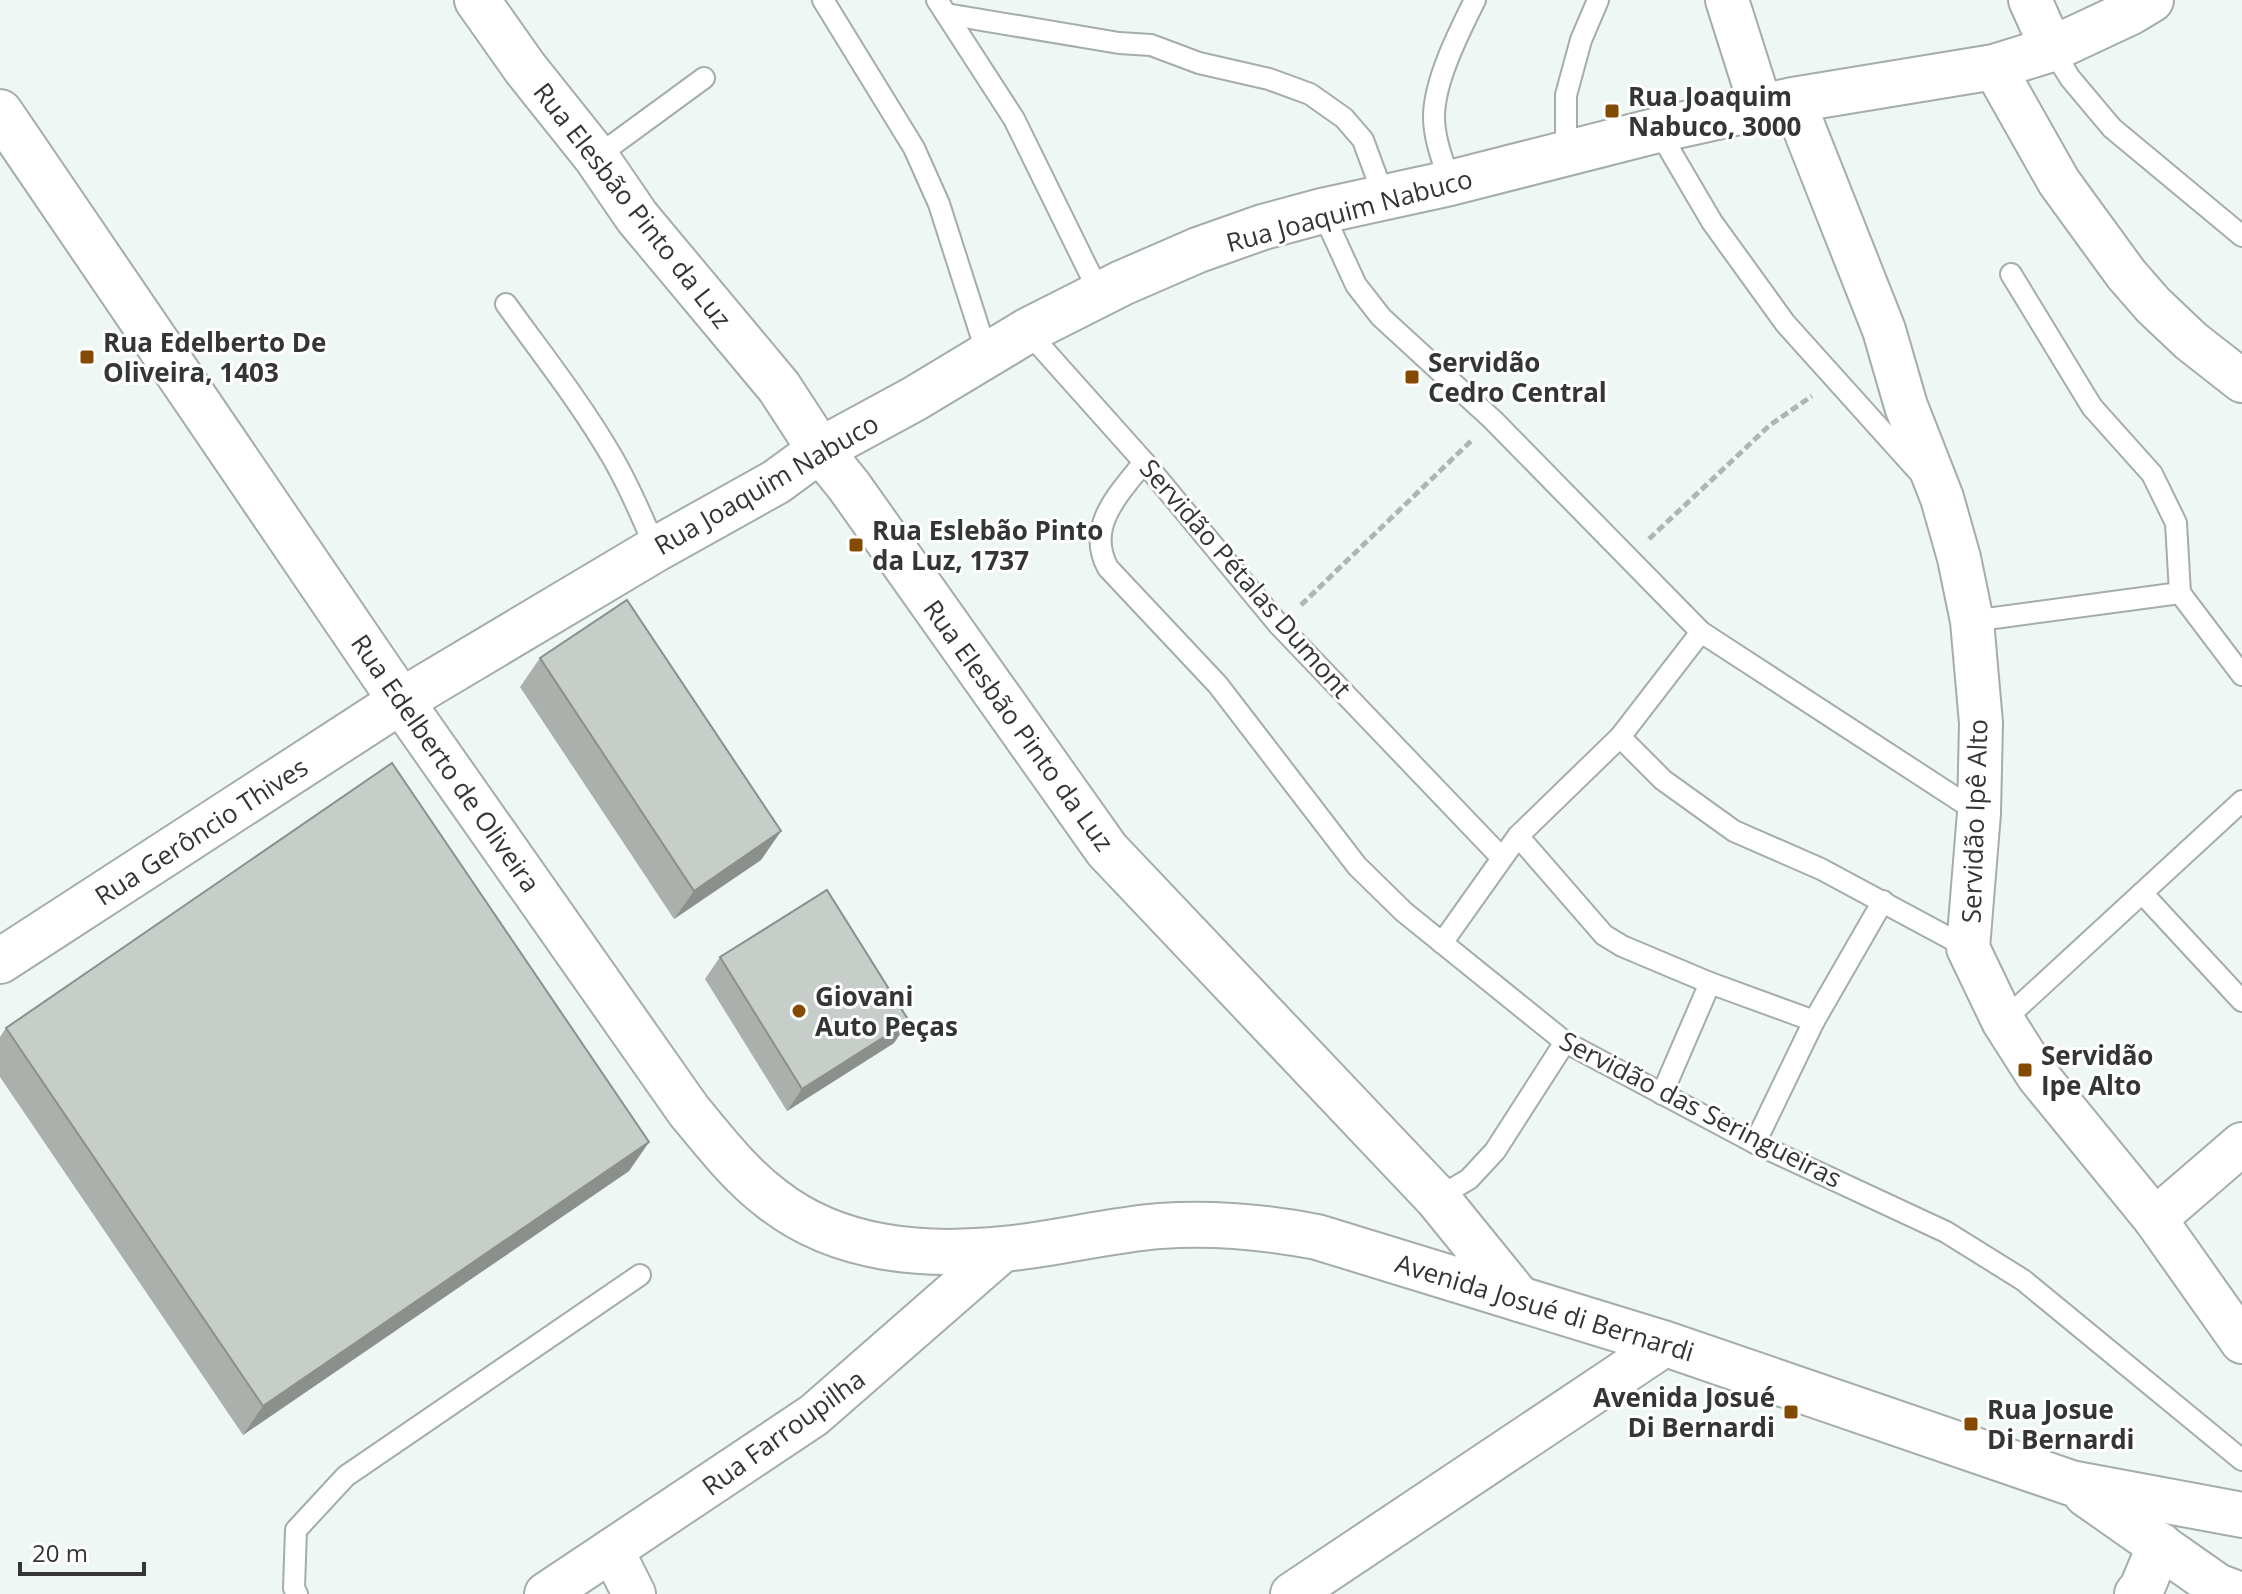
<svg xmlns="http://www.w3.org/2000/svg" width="2242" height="1594" viewBox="0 0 2242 1594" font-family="'Open Sans',sans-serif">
	<rect width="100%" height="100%" fill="#eef7f4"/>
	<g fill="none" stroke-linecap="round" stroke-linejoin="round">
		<g stroke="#a4adaa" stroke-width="24">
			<g id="service">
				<path d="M823,0l91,148 25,56 48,150"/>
				<path d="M937,0l77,119 86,175"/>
				<path d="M946,14l173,29 32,2 48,18 70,16 41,15 34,24 19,22 21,57"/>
				<path d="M2052,49l18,29 42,50 130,108"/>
				<path d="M1658,130l54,92 73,101 134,149"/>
				<path d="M1566,154v-59l15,-55 17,-40"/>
				<path d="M596,157l108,-79"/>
				<path d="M1450,183c-7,-22 -16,-44 -16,-66 0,-36 25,-85 41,-117"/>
				<path d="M1322,211l34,74 25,32 112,103 208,212 278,181"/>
				<path d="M2011,274l81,133 60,67 24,49 4,70 62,82"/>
				<path d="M506,304c36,50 74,98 105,151 18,30 31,62 45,94"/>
				<path d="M1027,331l117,131 135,163 222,232"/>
				<path d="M1144,462c-24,31 -59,64 -36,106l110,117 139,181 47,46 161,130 190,101 191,89 77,48 219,180"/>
				<path d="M1972,621l208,-28"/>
				<path d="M1620,737l43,43 71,51 87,38 147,79"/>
				<path d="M1518,836l86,99 18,11 88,37 104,38"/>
				<path d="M2142,893l100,108"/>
				<path d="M1442,943l76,-107 102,-99 81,-105"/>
				<path d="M2003,1021l239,-220"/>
				<path d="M1662,1094l48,-111"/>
				<path d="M1755,1143l59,-122 69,-120"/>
				<path d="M1437,1198l32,-19 26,-28 70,-109"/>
				<path d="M297,1594l-3,-6 2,-58 50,-54 294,-201"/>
			</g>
		</g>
		<g stroke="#a4adaa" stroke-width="46">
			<g id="minor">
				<path d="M1727,0l34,107"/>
				<path d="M2030,0l22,49"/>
				<path d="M1994,67l65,115 67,92 27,31 38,36 51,40"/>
				<path d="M1793,100l91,230 22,76 36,92 17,60 13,63 9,102 -2,90 -11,135 35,73 35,55 117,143 87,123"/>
				<path d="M2155,1219l87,-75"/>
				<path d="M612,1550l22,44"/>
				<path d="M546,1594l268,-179 190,-166"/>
				<path d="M1292,1594l374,-250"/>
			</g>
		</g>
		<g stroke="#a4adaa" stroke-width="48">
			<path id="tertiary" d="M477,0l48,68 71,89 41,60 142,170 41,63 29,36 258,364 330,348 82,101"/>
		</g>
		<g stroke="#a4adaa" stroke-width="48">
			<path id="secondary" d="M0,961l401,-260 255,-152 120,-67 44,-32 94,-51 113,-68 95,-48 76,-33 65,-23 59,-16 128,-28 208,-53 135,-30 201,-33 58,-18 79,-37 20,-12"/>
		</g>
		<g stroke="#a4adaa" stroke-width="48">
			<g id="primary">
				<path d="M0,112l401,589 288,410c26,31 50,63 83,88 66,52 152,58 232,50 52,-5 104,-19 156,-23 54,-4 105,1 157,11l349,107 405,139 171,32"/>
				<path d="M2086,1494l131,92 21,8"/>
				<path d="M2137,1594l5,-6 18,-43"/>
			</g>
		</g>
		<g stroke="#aeb5b2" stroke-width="5" stroke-dasharray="8 4" stroke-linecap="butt">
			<path d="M1649,539l121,-114 42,-29"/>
			<path d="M1301,605l171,-165"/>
		</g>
		<use href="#service" stroke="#fff" stroke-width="20"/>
		<use href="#minor" stroke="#fff" stroke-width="42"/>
		<use href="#tertiary" stroke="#fff" stroke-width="44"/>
		<use href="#secondary" stroke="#fff" stroke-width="44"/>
		<use href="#primary" stroke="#fff" stroke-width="44"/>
	</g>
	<g fill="#abb0ac">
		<path d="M540,658l241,173 -20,29 -87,59 -154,-232z"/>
		<path d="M720,957l174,86 -107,68 -82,-132z"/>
		<path d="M6,1028l643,114 -20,29 -386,264 -243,-358v-40z"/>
	</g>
	<g fill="#8b908c">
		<path d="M781,831l-20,29 -87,59 20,-28z"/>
		<path d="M909,1021l-15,22 -107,68 15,-22z"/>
		<path d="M649,1142l-20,29 -386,264 20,-29z"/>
	</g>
	<g fill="#c7cdc8" stroke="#8b908c" stroke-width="2">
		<path d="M627,600l154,231 -87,60 -154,-233z"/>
		<path d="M392,763l257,379 -386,264 -257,-378z"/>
		<path d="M827,890l82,131 -107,68 -82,-132z"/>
	</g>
	<g fill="#844b00" stroke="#fff" stroke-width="3">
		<rect x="1604" y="103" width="16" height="16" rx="4"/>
		<rect x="79" y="349" width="16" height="16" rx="4"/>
		<rect x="1404" y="369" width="16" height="16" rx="4"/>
		<rect x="848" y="537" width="16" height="16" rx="4"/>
		<circle cx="799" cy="1011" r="8"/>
		<rect x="2017" y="1062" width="16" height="16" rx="4"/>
		<rect x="1783" y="1404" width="16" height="16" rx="4"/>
		<rect x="1963" y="1416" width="16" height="16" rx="4"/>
	</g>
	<g text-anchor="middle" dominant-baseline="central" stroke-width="6" stroke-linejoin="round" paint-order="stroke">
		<g font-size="26" font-weight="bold" fill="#333635" stroke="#fff" text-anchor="start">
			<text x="1628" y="96">Rua Joaquim<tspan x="1628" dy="30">Nabuco, 3000</tspan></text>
			<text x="103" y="342">Rua Edelberto De<tspan x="103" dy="30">Oliveira, 1403</tspan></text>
			<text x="1428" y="362">Servidão<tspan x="1428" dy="30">Cedro Central</tspan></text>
			<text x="872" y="530">Rua Eslebão Pinto<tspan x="872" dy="30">da Luz, 1737</tspan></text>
			<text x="815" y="996">Giovani<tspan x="815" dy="30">Auto Peças</tspan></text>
			<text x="2041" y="1055">Servidão<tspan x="2041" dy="30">Ipe Alto</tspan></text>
			<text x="1775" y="1397" text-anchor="end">Avenida Josué<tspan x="1775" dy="30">Di Bernardi</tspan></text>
			<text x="1987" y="1409">Rua Josue<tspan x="1987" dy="30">Di Bernardi</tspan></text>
		</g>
		<g font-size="26" fill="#333635" stroke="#fff">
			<text transform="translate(633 205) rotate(52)">Rua Elesbão Pinto da Luz</text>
			<text transform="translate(1349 210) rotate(-15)">Rua Joaquim Nabuco</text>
			<text transform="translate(766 484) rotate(-30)">Rua Joaquim Nabuco</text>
			<text transform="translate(1246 578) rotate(49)">Servidão Pétalas Dumont</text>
			<text transform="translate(1019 725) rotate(54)">Rua Elesbão Pinto da Luz</text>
			<text transform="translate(446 763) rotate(55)">Rua Edelberto de Oliveira</text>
			<text transform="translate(1974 821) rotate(-88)">Servidão Ipê Alto</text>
			<text transform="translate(201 831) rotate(-33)">Rua Gerôncio Thives</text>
			<text transform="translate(1701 1109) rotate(27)">Servidão das Seringueiras</text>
			<text transform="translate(1545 1307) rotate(17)">Avenida Josué di Bernardi</text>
			<text transform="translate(783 1432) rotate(-36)">Rua Farroupilha</text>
		</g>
	</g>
	<path d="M20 1562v12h124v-12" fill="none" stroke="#333635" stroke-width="4"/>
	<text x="32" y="1562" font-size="24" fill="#333635" stroke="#ffffff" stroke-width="6" paint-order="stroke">20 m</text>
</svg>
